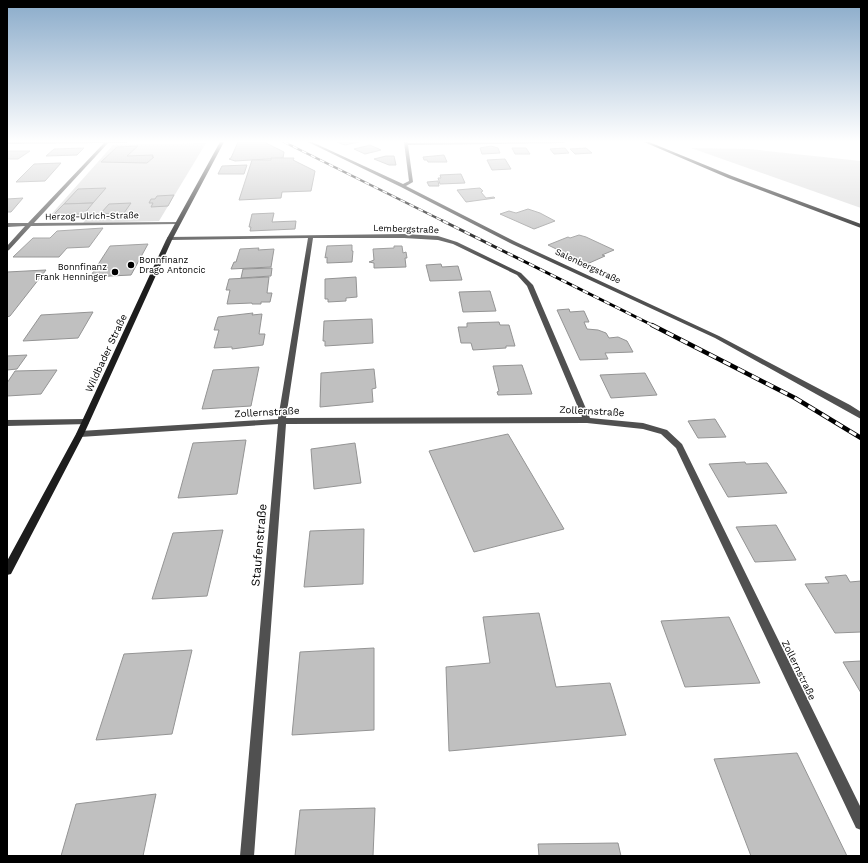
<svg xmlns="http://www.w3.org/2000/svg" width="868" height="863" viewBox="0 0 868 863" font-family="'Work Sans',sans-serif">
	<rect width="100%" height="100%" fill="#fff"/>
	<g fill="#d7d7d7">
		<path d="M206,143l-47,78 -76,2 5,-6 -40,1 65,-73z"/>
		<path d="M691,148l58,1 112,12v47z"/>
	</g>
	<g fill="#c0c0c0" stroke="#949494">
		<path d="M238,142h26l20,10 -1,6 -48,3 -6,-2 2,-1z"/>
		<path d="M337,142h22l-14,3z"/>
		<path d="M370,145l11,5 -16,4 -11,-5z"/>
		<path d="M138,146l-11,10 26,-1 -1,2h2l-7,6 -46,-1 16,-15z"/>
		<path d="M491,146l7,2 2,5 -18,1 -2,-6z"/>
		<path d="M84,148l-7,7 -31,1 8,-7z"/>
		<path d="M512,148h14l4,6h-15z"/>
		<path d="M565,148l4,5 -15,1 -4,-5z"/>
		<path d="M586,148l6,5 -17,1 -5,-5z"/>
		<path d="M7,151h23l-12,8h-11z"/>
		<path d="M444,155l3,7h-19l-1,-2h-3l-1,-3z"/>
		<path d="M386,156h8l2,9h-7l-15,-6z"/>
		<path d="M271,158h23l-1,2 22,11 -4,20 -29,1 -1,6 -42,2 13,-40h19z"/>
		<path d="M505,159l6,10 -19,1 -5,-10z"/>
		<path d="M61,163l-16,18 -29,1 18,-18z"/>
		<path d="M247,165l-3,9h-26l4,-8z"/>
		<path d="M461,174l4,9 -25,1 -2,-6h3l-1,-3z"/>
		<path d="M438,181l1,5h-10l-2,-4z"/>
		<path d="M106,188l-13,15 -29,1 14,-15z"/>
		<path d="M480,188l3,3 -2,1 5,6 8,-1 1,1 -29,4 -9,-12z"/>
		<path d="M174,195l-6,11 -17,1 2,-4h-4l2,-4h4l2,-3z"/>
		<path d="M23,198l-12,14h-4v-13z"/>
		<path d="M93,203l-9,11h-30l10,-10z"/>
		<path d="M131,203l-7,10h-11l-1,1 -11,-1 8,-9z"/>
		<path d="M528,209l12,4 15,8 -21,8 -34,-15 9,-3 7,2z"/>
		<path d="M274,213l-2,9 24,-1 -1,8 -45,2 1,-4h-2l3,-13z"/>
		<path d="M103,228l-14,19 -22,1 -8,9h-46l20,-19h17l7,-7z"/>
		<path d="M579,235l7,2 28,13 -12,5 3,1 -18,8 -39,-19 20,-8 2,1z"/>
		<path d="M148,244l-17,31 -41,2 20,-31z"/>
		<path d="M352,245v6h1l-1,11 -25,1v-6l-2,1 2,-12z"/>
		<path d="M394,246h8l1,7 3,-1 1,6h-2l1,9 -32,1v-5l-5,-1 5,-2 -1,-11 21,-1z"/>
		<path d="M259,248l-1,2 16,-1 -3,18 -40,2 3,-7h2l4,-13z"/>
		<path d="M441,264l1,3 16,-1 4,14 -32,1 -4,-16z"/>
		<path d="M272,268l-1,8 -30,2 2,-9z"/>
		<path d="M46,270l-36,46 -3,1v-45z"/>
		<path d="M269,277l-2,16h5l-2,9h-9v2h-9v-1l-25,1 3,-14h-4l3,-11z"/>
		<path d="M356,277l1,20 -11,1v3l-18,1v-3h-3v-20z"/>
		<path d="M490,291l6,20 -33,1 -4,-20z"/>
		<path d="M569,309l1,3 14,-1 5,11h-5l3,7 11,1 8,3 3,5 9,-1 9,4 6,11 -28,1 3,6 -28,1 -23,-50z"/>
		<path d="M93,312l-15,26 -55,3 18,-26z"/>
		<path d="M253,313l-1,2 10,-1 -3,20h6l-2,11 -31,4v-2l-18,1 5,-18h-5l4,-13z"/>
		<path d="M372,319l1,24 -48,3v-5h-2l1,-20z"/>
		<path d="M499,322l1,3h9l6,21h-9v2l-33,2 -2,-7h-10l-3,-16h9v-4z"/>
		<path d="M27,355l-10,14 -10,1v-14z"/>
		<path d="M522,365l10,29 -34,1 -1,-3 2,-1 -6,-25z"/>
		<path d="M259,367l-8,39 -49,3 11,-39z"/>
		<path d="M374,369l2,19 -4,1 1,13 -53,5 1,-34z"/>
		<path d="M57,370l-16,24 -34,2v-13l8,-12z"/>
		<path d="M645,373l12,22 -46,3 -11,-23z"/>
		<path d="M715,419l11,18 -28,1 -10,-17z"/>
		<path d="M508,434l56,95 -90,23 -45,-101z"/>
		<path d="M246,440l-9,54 -59,4 15,-55z"/>
		<path d="M355,443l6,40 -47,6 -3,-40z"/>
		<path d="M745,462l1,2 21,-1 20,30 -59,4 -19,-33z"/>
		<path d="M776,525l20,35 -41,2 -19,-35z"/>
		<path d="M364,529l-1,55 -59,3 6,-56z"/>
		<path d="M223,530l-16,66 -55,3 21,-66z"/>
		<path d="M846,575l4,7 11,-1v51l-26,1 -30,-49 24,-1 -4,-6z"/>
		<path d="M539,613l17,74 54,-4 16,52 -177,16 -3,-84 44,-4 -7,-46z"/>
		<path d="M729,617l31,66 -75,4 -24,-66z"/>
		<path d="M374,648v82l-82,5 8,-83z"/>
		<path d="M192,650l-20,84 -76,6 28,-86z"/>
		<path d="M861,661v32l-18,-31z"/>
		<path d="M797,753l50,103h-96l-37,-97z"/>
		<path d="M156,794l-13,62h-82l15,-52z"/>
		<path d="M375,808l-2,48h-78l5,-46z"/>
		<path d="M618,843l3,13h-82l-1,-12z"/>
	</g>
	<g fill="none" stroke-linecap="round" stroke-linejoin="round">
		<g fill="#505050" fill-rule="evenodd">
			<path d="M7,142h121l-2,1h-18l-74,80 143,-1 2,1 -2,1 -146,2 -22,24 -2,1v-5l18,-20 -18,1v-4h21l76,-80 -97,1z"/>
			<path d="M308,142h4l91,42 6,-3 -5,-39h4v1l158,-1 -2,1 -156,2 5,37 -7,4 110,56 203,94 131,69 11,7v7l-146,-81 -203,-94 -111,-57z"/>
			<path d="M404,234l34,2 19,6 64,31 12,12 57,133 53,5 24,7 15,14 179,364v22l-5,-2 -180,-380 -15,-14 -18,-5 -56,-6 -301,1 -32,432h-14l38,-432 -198,13 -4,-3 4,-3 198,-12 30,-181 -138,2 -3,-2 1,-1zM313,238h91l34,2 15,4 64,31 10,11 55,131 -296,1z"/>
			<path d="M85,419l3,1 1,2 -1,2 -81,2v-6z"/>
		</g>
		<path fill="#1d1d1d" fill-rule="evenodd" d="M220,142h4l-52,98 -88,194 -73,140 -4,1v-14l69,-127 90,-194z"/>
		<path fill="#000" fill-rule="evenodd" d="M644,142h5l83,34 129,48v4l-133,-50z"/>
		<g stroke="#000" stroke-width="2.5">
			<path id="rail-far2" d="M284,142l161,80"/>
		</g>
		<g stroke="#000" stroke-width="3">
			<path id="rail-far1" d="M443,221l211,105"/>
		</g>
		<g stroke="#000" stroke-width="4.5">
			<path id="rail" d="M652,325l143,73 66,40"/>
		</g>
		<use href="#rail-far2" stroke="#fff" stroke-width="1.5" stroke-dasharray="5" stroke-linecap="butt"/>
		<use href="#rail-far1" stroke="#fff" stroke-width="2" stroke-dasharray="6" stroke-linecap="butt"/>
		<use href="#rail" stroke="#fff" stroke-width="3" stroke-dasharray="8" stroke-linecap="butt"/>
	</g>
	<linearGradient id="sky" x2="0" y2="1"><stop stop-color="#8aabca"/><stop offset="0.54" stop-color="#fff"/><stop offset="1" stop-color="#fff" stop-opacity="0"/></linearGradient>
	<rect width="868" height="262" fill="url(#sky)"/>
	<g fill="#000" stroke="#fff" stroke-width="1.5">
		<circle cx="131" cy="265" r="4"/>
		<circle cx="115" cy="272" r="4"/>
	</g>
	<g text-anchor="middle" dominant-baseline="central" stroke-width="3" stroke-linejoin="round" paint-order="stroke">
		<g font-size="9" fill="#000" stroke="#fff">
			<text transform="translate(92 216) rotate(-1)">Herzog-Ulrich-Straße</text>
			<text transform="translate(406 229) rotate(2)">Lembergstraße</text>
			<text transform="translate(588 266) rotate(25)">Salenbergstraße</text>
		</g>
		<g font-size="9" fill="#000" stroke="#fff" text-anchor="start">
			<text x="139" y="260">Bonnfinanz<tspan x="139" dy="10">Drago Antoncic</tspan></text>
			<text x="107" y="267" text-anchor="end">Bonnfinanz<tspan x="107" dy="10">Frank Henninger</tspan></text>
		</g>
		<g font-size="10" fill="#000" stroke="#fff">
			<text transform="translate(106 353) rotate(-65)">Wildbader Straße</text>
			<text transform="translate(592 411) rotate(3)">Zollernstraße</text>
			<text transform="translate(267 412) rotate(-3)">Zollernstraße</text>
			<text transform="translate(799 670) rotate(64)">Zollernstraße</text>
		</g>
		<g font-size="12" fill="#000" stroke="#fff">
			<text transform="translate(259 545) rotate(-85)">Staufenstraße</text>
		</g>
	</g>
	<rect width="868" height="863" fill="none" stroke="#000000" stroke-width="16"/>
</svg>
